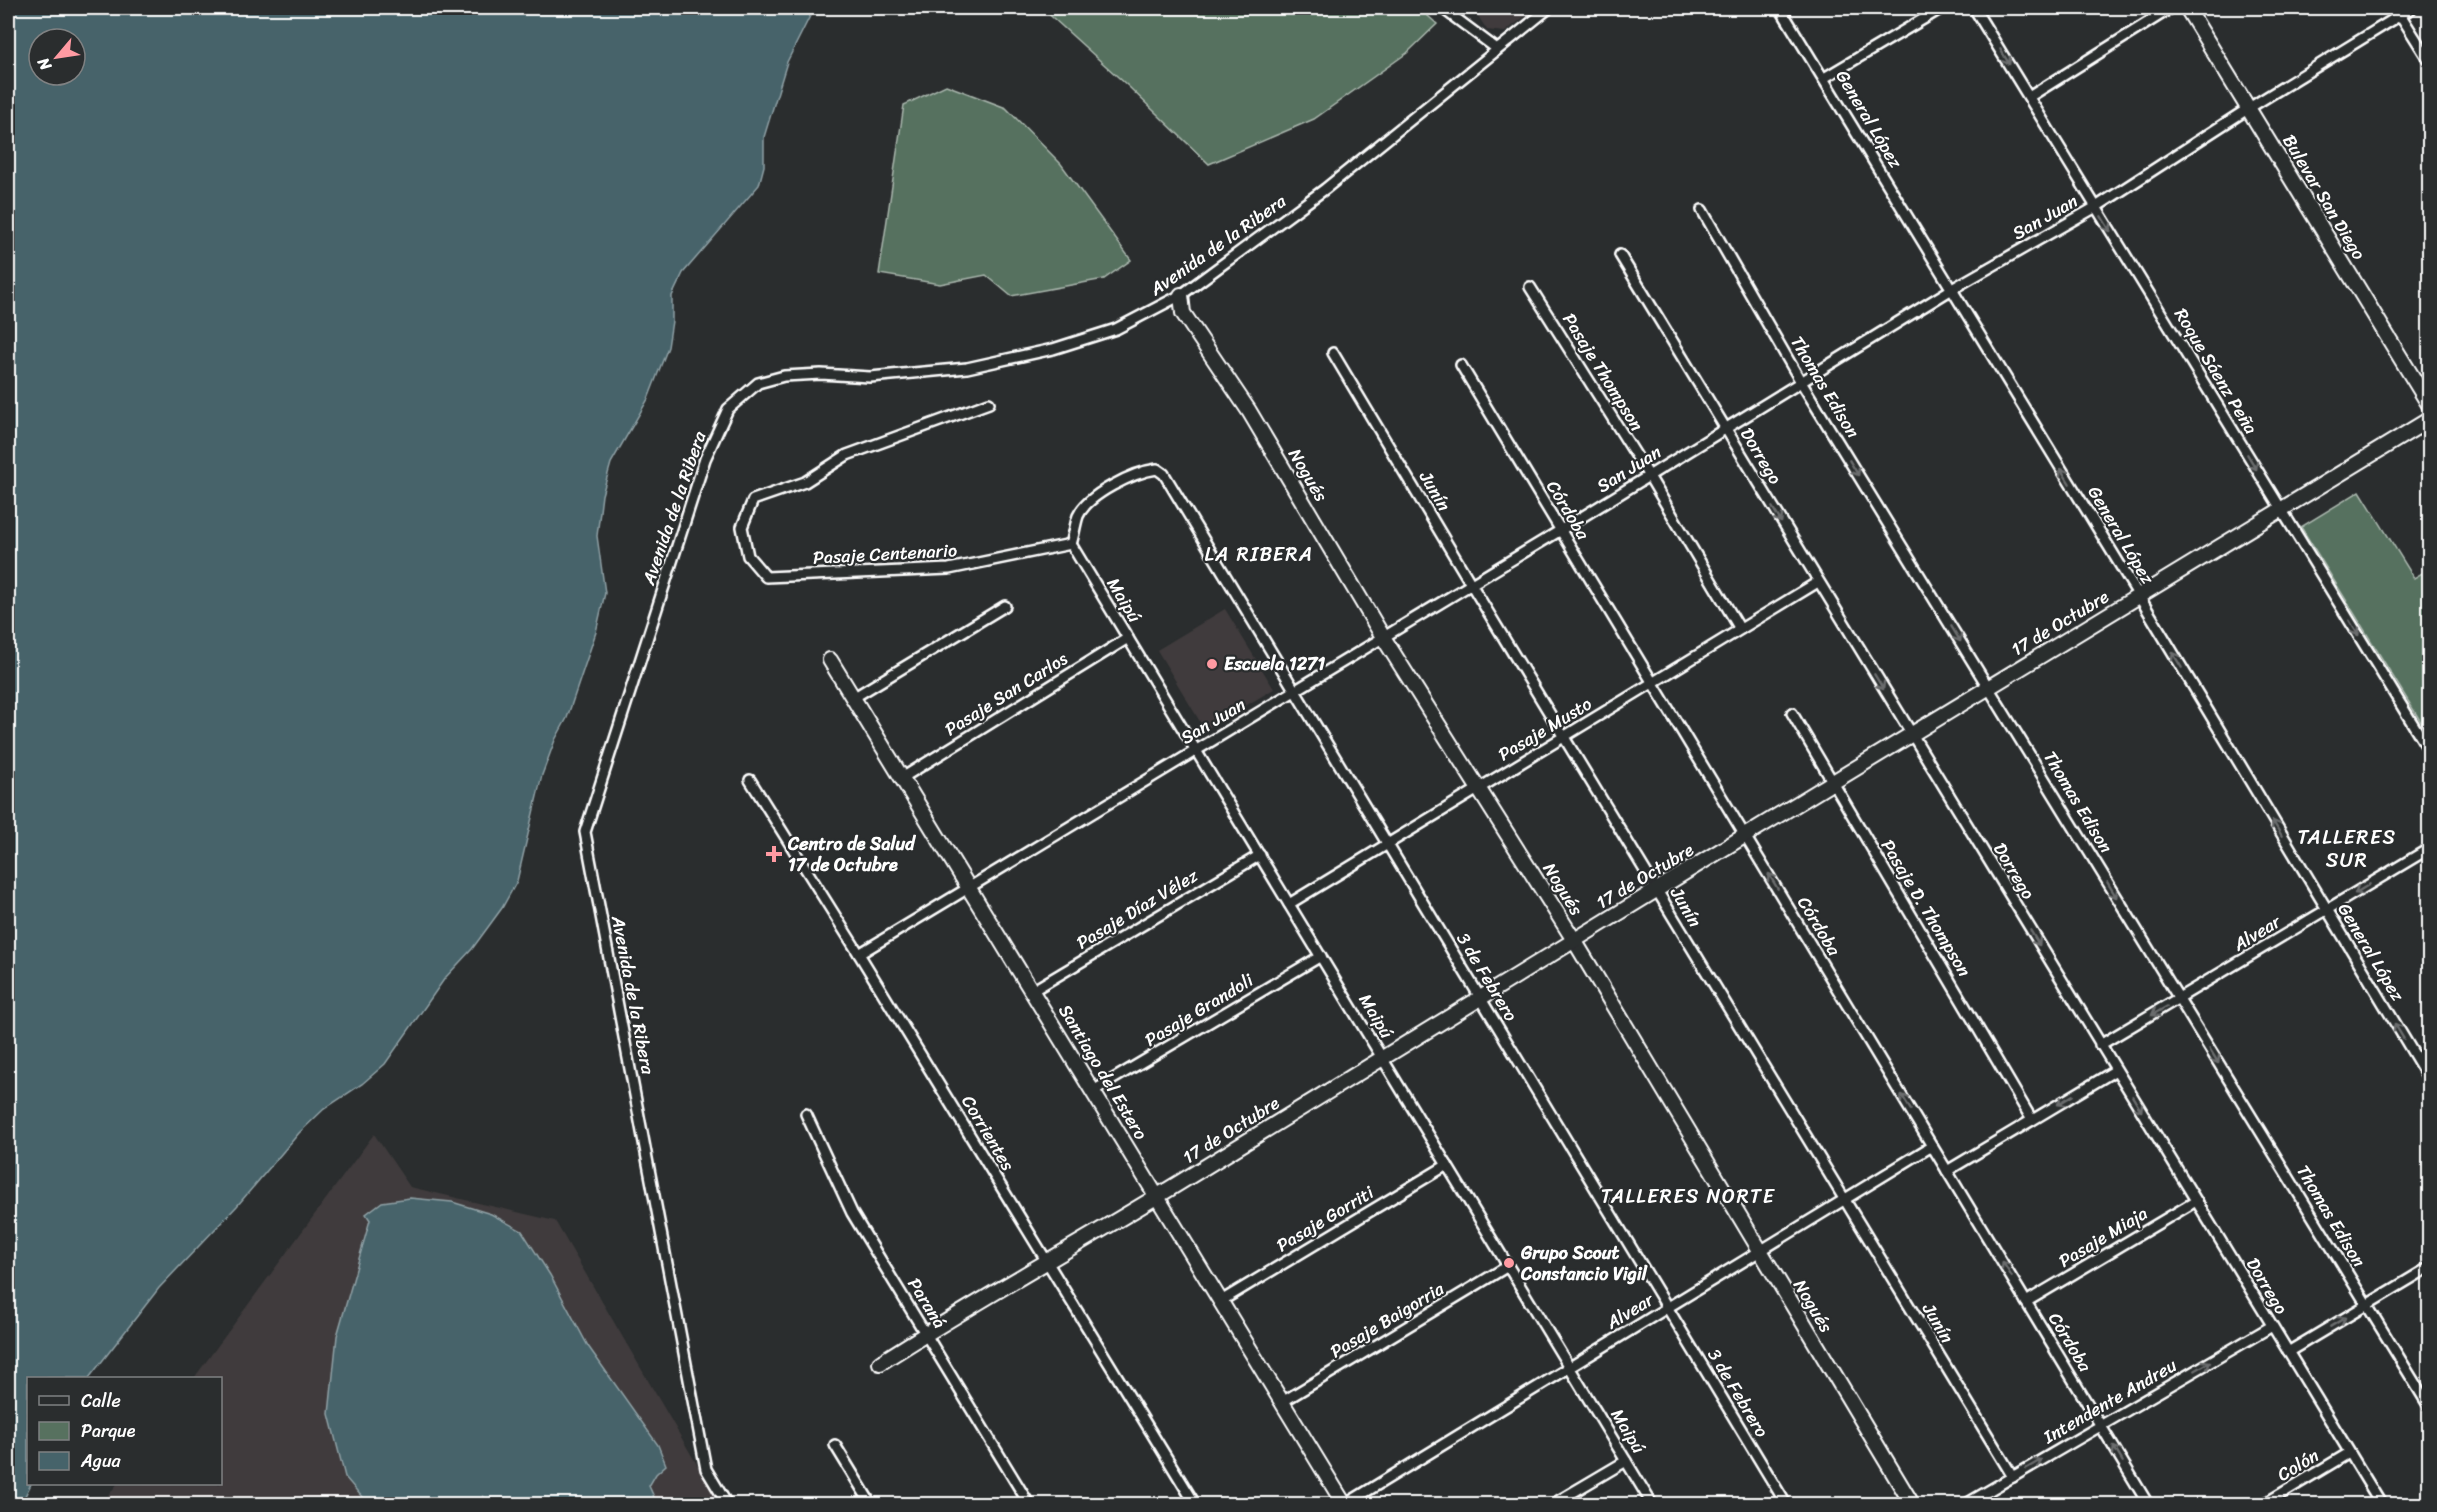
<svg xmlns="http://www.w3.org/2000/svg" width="2437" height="1512" viewBox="0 0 2437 1512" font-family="Sriracha,sans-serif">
	<rect width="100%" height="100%" fill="#2a2d2e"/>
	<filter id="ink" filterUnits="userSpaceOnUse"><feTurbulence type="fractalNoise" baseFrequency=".0167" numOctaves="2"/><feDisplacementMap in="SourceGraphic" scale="12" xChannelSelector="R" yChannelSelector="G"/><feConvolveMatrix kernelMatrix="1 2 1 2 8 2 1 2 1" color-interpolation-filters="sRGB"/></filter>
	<g filter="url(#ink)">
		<g fill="#3f3b3c">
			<path d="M1473,8h63l-31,24 -18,-2z"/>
			<path d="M1225,609l49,80 -69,41 -48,-80z"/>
			<path d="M374,1134l36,53 145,34 165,283h-618l15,-20h103v-106h-26z"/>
		</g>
		<g fill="#57715f" stroke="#abb8af" stroke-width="1.5">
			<path d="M1042,8h377l18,16 -30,29 -93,66 -105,45 -81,-78z"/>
			<path d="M946,85l60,23 55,56 70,96 -27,19 -93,17 -25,-21 -46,9 -61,-10 25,-169z"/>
			<path d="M2360,491l54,87 15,-9v166l-128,-208z"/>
		</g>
		<g fill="#46636a" stroke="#90a1a6" stroke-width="1.5" fill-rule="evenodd">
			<path d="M8,8h806l-27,54 -23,75v29l-5,19 -76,88 -11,23v25l-4,26 -20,52 -37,64 -9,32 -5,41 8,57 -9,39 -29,86 -12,22 -13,35 -25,106 -15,27 -30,41 -27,29 -60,86 -23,20 -38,25 -25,24 -62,73 -78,82 -70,90h-61v106h3l-10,20h-13zM39,39h36v36h-36z"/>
			<path d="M410,1198l42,4 39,12 31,17 28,44 38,71 70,99 8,20 -10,9 -7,12 5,11 -3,7h-157l-11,-8 -4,6 -18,2h-93l-23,-27 -16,-63 8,-78 33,-116 -4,-6 16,-12z"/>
		</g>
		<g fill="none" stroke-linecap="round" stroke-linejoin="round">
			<g stroke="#fff" stroke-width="14">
				<g id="street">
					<path d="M1442,8l55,41"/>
					<path d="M1780,8l359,588 291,485"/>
					<path d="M1974,8l456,744"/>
					<path d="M2396,8l34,54"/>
					<path d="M1824,78l118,-70"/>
					<path d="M2029,97l142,-89"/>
					<path d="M1702,210l99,172 629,1026"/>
					<path d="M1620,255l761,1249"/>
					<path d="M1530,287l119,189 91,153"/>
					<path d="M1333,353l138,231 542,893"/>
					<path d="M1461,365l687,1139"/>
					<path d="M989,403l-142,52 -42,27 -52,18 -11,27 6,29 18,21 183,-8 122,-25"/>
					<path d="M1071,544c3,-9 4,-19 7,-28 10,-22 56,-44 79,-47l7,5 622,1030"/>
					<path d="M1071,544l581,960"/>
					<path d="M853,698l152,-92"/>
					<path d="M1792,713l240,407"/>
					<path d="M902,778l226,-140"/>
					<path d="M750,780l109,174 336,550"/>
					<path d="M1289,904l529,-322"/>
					<path d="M859,954l702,-424 391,-241 144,-82 153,-99 163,-100"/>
					<path d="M1032,991l228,-136"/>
					<path d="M2100,1045l330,-197"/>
					<path d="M1093,1091l228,-135"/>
					<path d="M806,1114l46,99 177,291"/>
					<path d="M1947,1171l169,-101"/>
					<path d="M1221,1301l226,-136"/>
					<path d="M2026,1302l170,-101"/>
					<path d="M2288,1352l142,-85"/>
					<path d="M1282,1402l226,-136"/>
					<path d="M835,1445l36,59"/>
					<path d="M727,1504l-21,-35 -121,-637 120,-373 23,-50 30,-26 26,-7 37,-2 49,3 97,-9 86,-19 63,-20 65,-34 144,-106 224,-181"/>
					<path d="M1346,1504l586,-358"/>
					<path d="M1553,1504l73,-43"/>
					<path d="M1966,1504l306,-178"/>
					<path d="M2264,1504l85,-51"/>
				</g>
			</g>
			<g stroke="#fff" stroke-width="18">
				<g id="secondary">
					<path d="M2187,8l243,398"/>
					<path d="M1181,295l2,18 66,98 134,226 191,303 338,564"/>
					<path d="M830,660l514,844"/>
					<path d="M880,1363c102,-66 209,-124 312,-188 411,-255 825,-504 1238,-756"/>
				</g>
			</g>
			<use href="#street" stroke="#2a2d2e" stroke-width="9"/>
			<use href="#secondary" stroke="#2a2d2e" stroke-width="14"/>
		</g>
		<defs><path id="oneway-shaft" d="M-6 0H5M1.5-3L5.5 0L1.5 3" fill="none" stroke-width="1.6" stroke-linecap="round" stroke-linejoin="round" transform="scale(1.5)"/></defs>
		<g stroke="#6a6c6d">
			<use href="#oneway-shaft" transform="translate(2005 57) rotate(59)"/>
			<use href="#oneway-shaft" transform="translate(2106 224) rotate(59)"/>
			<use href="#oneway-shaft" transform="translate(2252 462) rotate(59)"/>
			<use href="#oneway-shaft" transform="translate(1854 468) rotate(59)"/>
			<use href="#oneway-shaft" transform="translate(2065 476) rotate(-121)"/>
			<use href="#oneway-shaft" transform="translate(1777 515) rotate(59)"/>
			<use href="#oneway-shaft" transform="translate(2354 628) rotate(59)"/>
			<use href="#oneway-shaft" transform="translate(1956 634) rotate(59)"/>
			<use href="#oneway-shaft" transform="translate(2177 660) rotate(-121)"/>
			<use href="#oneway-shaft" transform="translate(1879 682) rotate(59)"/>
			<use href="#oneway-shaft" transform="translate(2277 828) rotate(-121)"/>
			<use href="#oneway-shaft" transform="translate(1773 881) rotate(-121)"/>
			<use href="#oneway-shaft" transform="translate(2362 889) rotate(148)"/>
			<use href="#oneway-shaft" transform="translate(2112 890) rotate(59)"/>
			<use href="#oneway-shaft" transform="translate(2035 938) rotate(59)"/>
			<use href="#oneway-shaft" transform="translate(2159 1011) rotate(150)"/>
			<use href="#oneway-shaft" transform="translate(2399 1031) rotate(-121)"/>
			<use href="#oneway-shaft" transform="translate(2214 1056) rotate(59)"/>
			<use href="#oneway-shaft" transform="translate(2065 1100) rotate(149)"/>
			<use href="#oneway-shaft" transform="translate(1906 1102) rotate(-121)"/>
			<use href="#oneway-shaft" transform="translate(2137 1104) rotate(59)"/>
			<use href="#oneway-shaft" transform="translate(2007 1269) rotate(-121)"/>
			<use href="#oneway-shaft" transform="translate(2338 1322) rotate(-31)"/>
			<use href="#oneway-shaft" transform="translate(2203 1366) rotate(-30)"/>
			<use href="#oneway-shaft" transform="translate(2118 1454) rotate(-121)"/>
			<use href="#oneway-shaft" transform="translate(2034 1464) rotate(-30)"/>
		</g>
	</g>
	<g fill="#ff9aa2" stroke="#2a2d2e" stroke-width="2">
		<circle cx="1212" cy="664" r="6"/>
		<path d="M771 845h6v6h6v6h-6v6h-6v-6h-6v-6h6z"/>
		<circle cx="1509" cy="1263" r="6"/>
	</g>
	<g text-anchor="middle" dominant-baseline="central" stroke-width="4.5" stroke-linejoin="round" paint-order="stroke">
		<g font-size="18" fill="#fff" stroke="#2a2d2e">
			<text transform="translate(1869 119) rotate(59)">General López</text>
			<text transform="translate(2324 197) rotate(59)">Bulevar San Diego</text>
			<text transform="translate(2045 217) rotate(-30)">San Juan</text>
			<text transform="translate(1218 245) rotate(-35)">Avenida de la Ribera</text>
			<text transform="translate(2216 371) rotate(59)">Roque Sáenz Peña</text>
			<text transform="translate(1603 372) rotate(58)">Pasaje Thompson</text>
			<text transform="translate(1825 387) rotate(59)">Thomas Edison</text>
			<text transform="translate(1761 456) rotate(59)">Dorrego</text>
			<text transform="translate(1629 469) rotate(-32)">San Juan</text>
			<text transform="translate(1308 475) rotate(59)">Nogués</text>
			<text transform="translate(1435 491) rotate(59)">Junín</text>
			<text transform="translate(674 508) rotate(-71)">Avenida de la Ribera</text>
			<text transform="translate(1568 510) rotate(59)">Córdoba</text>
			<text transform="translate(2121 535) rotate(59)">General López</text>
			<text transform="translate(885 554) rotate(-3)">Pasaje Centenario</text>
			<text transform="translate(1124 600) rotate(59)">Maipú</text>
			<text transform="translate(2060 623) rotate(-31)">17 de Octubre</text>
			<text transform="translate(1006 694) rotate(-32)">Pasaje San Carlos</text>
			<text transform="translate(1213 721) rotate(-31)">San Juan</text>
			<text transform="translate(1545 729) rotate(-31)">Pasaje Musto</text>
			<text transform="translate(2078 802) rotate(59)">Thomas Edison</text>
			<text transform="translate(2014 871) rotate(59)">Dorrego</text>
			<text transform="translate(1645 876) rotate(-31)">17 de Octubre</text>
			<text transform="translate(1563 889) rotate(58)">Nogués</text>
			<text transform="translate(1686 907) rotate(59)">Junín</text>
			<text transform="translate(1926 908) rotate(59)">Pasaje D. Thompson</text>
			<text transform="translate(1137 909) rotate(-31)">Pasaje Díaz Vélez</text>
			<text transform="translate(1819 926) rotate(59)">Córdoba</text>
			<text transform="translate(2257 933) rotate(-31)">Alvear</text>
			<text transform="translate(2371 952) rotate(59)">General López</text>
			<text transform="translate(1487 977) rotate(59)">3 de Febrero</text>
			<text transform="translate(633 995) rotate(79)">Avenida de la Ribera</text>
			<text transform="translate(1199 1010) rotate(-31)">Pasaje Grandoli</text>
			<text transform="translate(1376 1016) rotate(59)">Maipú</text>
			<text transform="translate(1103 1072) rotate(59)">Santiago del Estero</text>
			<text transform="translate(1231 1130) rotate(-32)">17 de Octubre</text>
			<text transform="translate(988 1133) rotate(59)">Corrientes</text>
			<text transform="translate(2331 1216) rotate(59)">Thomas Edison</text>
			<text transform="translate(1325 1219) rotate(-31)">Pasaje Gorriti</text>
			<text transform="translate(2103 1237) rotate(-31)">Pasaje Miaja</text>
			<text transform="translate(2267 1286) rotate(59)">Dorrego</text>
			<text transform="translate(927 1303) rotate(58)">Paraná</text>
			<text transform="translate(1813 1306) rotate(59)">Nogués</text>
			<text transform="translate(1630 1311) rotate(-31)">Alvear</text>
			<text transform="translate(1387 1320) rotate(-31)">Pasaje Baigorria</text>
			<text transform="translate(1938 1323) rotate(59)">Junín</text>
			<text transform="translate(2070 1342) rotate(59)">Córdoba</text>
			<text transform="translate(1738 1393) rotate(59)">3 de Febrero</text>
			<text transform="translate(2110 1401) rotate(-30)">Intendente Andreu</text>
			<text transform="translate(1628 1431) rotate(59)">Maipú</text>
			<text transform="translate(2298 1465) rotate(-31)">Colón</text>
		</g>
		<g font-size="18" font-weight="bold" fill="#fff" stroke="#2a2d2e" text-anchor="start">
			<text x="1224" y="664">Escuela 1271</text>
			<text x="788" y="844">Centro de Salud<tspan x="788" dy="21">17 de Octubre</tspan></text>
			<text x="1521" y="1253">Grupo Scout<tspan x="1521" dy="21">Constancio Vigil</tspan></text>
		</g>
		<g font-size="20" letter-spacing="1.5" fill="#fff" stroke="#2a2d2e">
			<text x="1259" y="554">LA RIBERA</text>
			<text x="2347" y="837">TALLERES<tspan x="2347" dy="23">SUR</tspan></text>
			<text x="1688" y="1196">TALLERES NORTE</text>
		</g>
	</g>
	<rect width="2437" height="1512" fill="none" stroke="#2a2d2e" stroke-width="30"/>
	<rect x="15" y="15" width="2407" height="1482" fill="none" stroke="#fff" stroke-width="2" filter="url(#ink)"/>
	<rect x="27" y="1377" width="195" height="108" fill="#2a2d2e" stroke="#7f8182" stroke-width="1.5"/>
	<rect x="39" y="1396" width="30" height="9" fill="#2a2d2e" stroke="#7f8182" stroke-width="1.5"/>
	<text x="81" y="1407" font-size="18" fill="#ffffff">Calle</text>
	<rect x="39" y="1422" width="30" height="18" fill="#57715f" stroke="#7f8182" stroke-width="1.5"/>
	<text x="81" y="1437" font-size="18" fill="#ffffff">Parque</text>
	<rect x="39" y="1452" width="30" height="18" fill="#46636a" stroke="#7f8182" stroke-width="1.5"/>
	<text x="81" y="1467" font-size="18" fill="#ffffff">Agua</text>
	<g transform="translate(57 57) rotate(241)"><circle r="28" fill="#2a2d2e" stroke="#7f8182" stroke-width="1.5"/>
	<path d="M0-4.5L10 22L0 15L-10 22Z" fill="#ff9aa2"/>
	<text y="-9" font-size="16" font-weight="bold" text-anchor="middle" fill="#ffffff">N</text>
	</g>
</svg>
